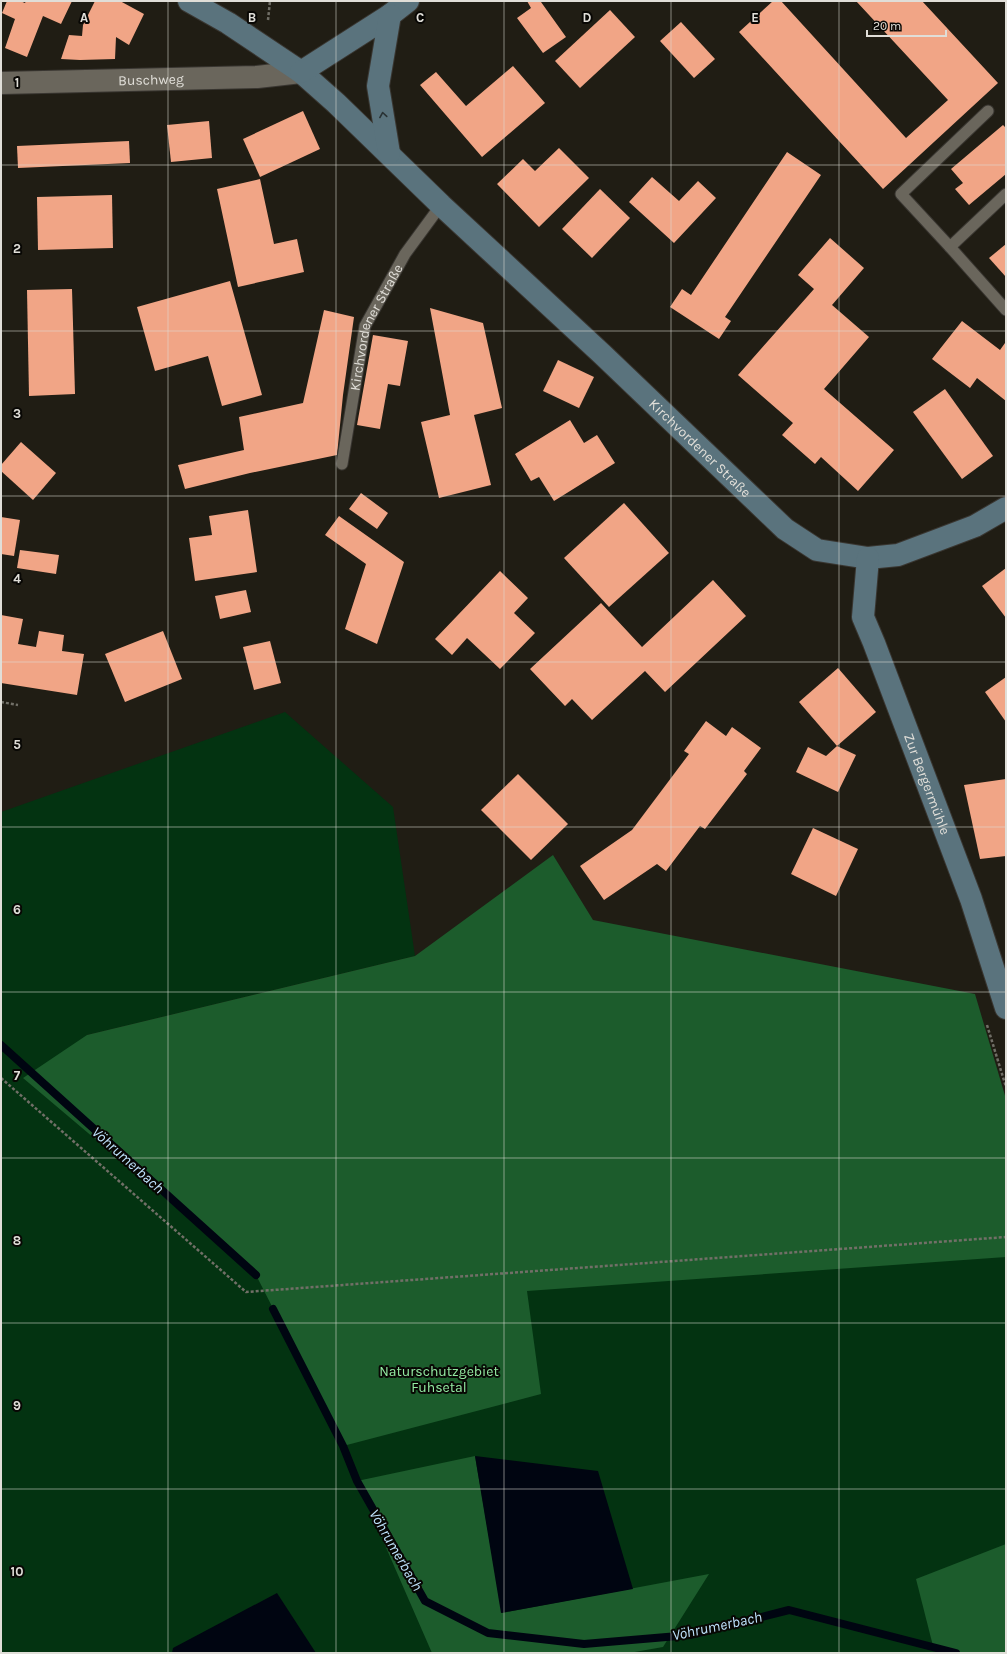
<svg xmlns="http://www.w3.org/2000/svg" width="1007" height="1654" viewBox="0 0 1007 1654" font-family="Karla,sans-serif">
	<rect width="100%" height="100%" fill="#201d14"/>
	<path fill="#033311" d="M285,712l108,95 22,149 -328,79 919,195v423h-1005v-841z"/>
	<g fill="#1c5c2c">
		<path d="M553,855l40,65 382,74 31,105v158l-479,34 14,103 -198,52 -87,-171 -233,-197 64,-43 328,-79z"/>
		<path d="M475,1456l27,157 207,-39 -46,73 -34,6h-197l-75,-172z"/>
		<path d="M1006,1544v109h-50l-23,-7 -17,-67z"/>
	</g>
	<g fill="#000511">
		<path d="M475,1456l123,15 35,118 -132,24z"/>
		<path d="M277,1593l39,60h-144l1,-5z"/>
	</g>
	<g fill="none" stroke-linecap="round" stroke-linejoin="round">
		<g stroke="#000511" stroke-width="8">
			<path d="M1,1045l255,230"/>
			<path d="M273,1309l70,137 14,35 68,120 63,32 96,11 106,-9 99,-25 167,43"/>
		</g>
	</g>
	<g fill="#f1a586">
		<path d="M7,1h13l5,2 1,-2h46l-11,23 -18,-8 -16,41 -22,-9 10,-29 -13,-6z"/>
		<path d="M95,1h25l24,13 -15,31 -13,-8 -1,22 -35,1 -19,-1 8,-24 13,1 1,-11z"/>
		<path d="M527,1h16l-2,1 25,35 -23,16 -26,-35 14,-10z"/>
		<path d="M773,1h8l125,137 42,-38 -92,-99h66l76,82 -115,106 -144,-157z"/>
		<path d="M610,10l25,27 -55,51 -25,-27z"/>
		<path d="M681,22l34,37 -21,19 -34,-37z"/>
		<path d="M513,66l32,37 -63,54 -62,-72 16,-13 30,34z"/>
		<path d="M303,111l17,38 -60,28 -17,-38z"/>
		<path d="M209,121l3,37 -41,4 -4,-37z"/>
		<path d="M1003,125l3,3v46l-37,31 -14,-16 8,-6 -12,-14z"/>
		<path d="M129,141l1,22 -112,5 -1,-22z"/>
		<path d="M559,148l30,30 -50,49 -42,-43 26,-25 12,12z"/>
		<path d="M787,152l34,23 -96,142 6,4 -12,18 -49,-32 12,-18 9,6z"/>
		<path d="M652,177l27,24 19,-20 18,17 -42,45 -45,-41z"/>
		<path d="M260,179l14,65 23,-5 7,33 -66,15 -21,-98z"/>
		<path d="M600,189l30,29 -38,40 -30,-29z"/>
		<path d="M112,195l1,53 -75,2 -1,-53z"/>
		<path d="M830,238l34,30 -32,37 37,32 -45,52 70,61 -36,41 -37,-34 -6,7 -33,-29 11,-12 -55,-48 76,-86 -16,-14z"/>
		<path d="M1006,244v33l-17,-19z"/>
		<path d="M230,281l32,114 -40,11 -14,-50 -53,15 -18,-64z"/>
		<path d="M72,289l3,105 -46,2 -2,-106z"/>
		<path d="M430,308l53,15 19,85 -28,7 17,70 -52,13 -18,-76 29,-7z"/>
		<path d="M324,310l30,7 -11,78 -6,60 -87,18 -65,16 -7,-24 66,-15 -5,-33 64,-14z"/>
		<path d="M962,321l38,29 5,-7 1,1v57l-29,-23 -7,10 -38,-29z"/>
		<path d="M373,335l35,6 -8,45 -12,-2 -8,45 -23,-4z"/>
		<path d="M558,360l36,17 -15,31 -36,-17z"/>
		<path d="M945,389l48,67 -31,23 -49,-67z"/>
		<path d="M570,420l14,23 13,-8 18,28 -61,38 -15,-24 -8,4 -16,-27z"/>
		<path d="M21,442l35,31 -23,27 -32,-29v-6z"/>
		<path d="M361,493l27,20 -11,16 -28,-20z"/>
		<path d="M624,503l45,50 -60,54 -45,-49z"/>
		<path d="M248,510l9,62 -62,9 -6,-43 23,-3 -3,-19z"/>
		<path d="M339,516l65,46 -27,82 -32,-15 21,-65 -41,-29z"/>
		<path d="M1,517l19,3 -6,36 -13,-2z"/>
		<path d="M20,550l39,5 -3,19 -39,-6z"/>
		<path d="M1006,568v50l-24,-32z"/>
		<path d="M500,571l28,27 -14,15 21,20 -35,36 -33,-31 -15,17 -17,-16z"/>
		<path d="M713,580l33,36 -81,76 -20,-21 -53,49 -20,-21 -7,7 -35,-37 71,-66 41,44z"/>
		<path d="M246,590l5,22 -31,7 -5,-23z"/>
		<path d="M1,615l22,4 -5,25 18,3 3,-16 25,4 -2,16 22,3 -7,41 -76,-12z"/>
		<path d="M163,631l19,48 -57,23 -20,-48z"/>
		<path d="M270,641l11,42 -27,7 -11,-43z"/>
		<path d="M838,668l38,44 -39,34 -38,-44z"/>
		<path d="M1006,677v45l-21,-30z"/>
		<path d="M706,721l20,15 6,-9 29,21 -17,23 3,3 -42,55 -5,-3 -34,45 -9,-7 -53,36 -24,-34 52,-36 57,-76 -5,-3z"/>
		<path d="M837,746l19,9 -18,37 -42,-20 12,-25 18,9z"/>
		<path d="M518,774l50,50 -37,36 -50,-50z"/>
		<path d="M1006,779v77l-26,3 -16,-74z"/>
		<path d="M813,828l45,21 -22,47 -45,-22z"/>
	</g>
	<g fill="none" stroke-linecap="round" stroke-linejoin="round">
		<g stroke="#393631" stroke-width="13">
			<g id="lane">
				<path d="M988,111l-87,83 49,53 56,63"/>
				<path d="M950,247l56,-53"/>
				<path id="s1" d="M342,464l23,-138 40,-72 36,-49"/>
			</g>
		</g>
		<g stroke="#393631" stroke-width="24">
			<g id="street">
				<path id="s2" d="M1,83l256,-6 44,-5"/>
			</g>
		</g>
		<g stroke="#393631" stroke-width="24">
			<g id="secondary">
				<path id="s3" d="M189,1l39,22 73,49 35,31 105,102 161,149 183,175 32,21 51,8 30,-3 32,-12 45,-17 31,-18"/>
				<path d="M301,72l89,-57 18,-14"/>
				<path d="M389,153l-11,-67 12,-71"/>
				<path id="s4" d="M868,558l-5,59 11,26 97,256 35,109"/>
			</g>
		</g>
		<g stroke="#716f67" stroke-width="2.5" stroke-dasharray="3 2" stroke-linecap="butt">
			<path d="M268,20l2,-19"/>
			<path d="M1,702l17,3"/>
			<path d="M987,1025l19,62"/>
			<path d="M1,1078l245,214 760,-55"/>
		</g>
		<use href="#lane" stroke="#6a665c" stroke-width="11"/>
		<use href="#street" stroke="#6a665c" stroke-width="22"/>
		<use href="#secondary" stroke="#5a737d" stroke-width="22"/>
	</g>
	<defs><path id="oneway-chevron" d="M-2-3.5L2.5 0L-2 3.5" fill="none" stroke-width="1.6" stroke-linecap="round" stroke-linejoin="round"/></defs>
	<use stroke="#293234" href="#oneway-chevron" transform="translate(383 115) rotate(-99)"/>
	<path fill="none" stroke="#e0ded8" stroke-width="1" stroke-opacity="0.55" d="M168,1v1652M336,1v1652M504,1v1652M671,1v1652M839,1v1652M1,165h1005M1,331h1005M1,496h1005M1,662h1005M1,827h1005M1,992h1005M1,1158h1005M1,1323h1005M1,1489h1005"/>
	<g text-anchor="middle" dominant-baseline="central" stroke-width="4" stroke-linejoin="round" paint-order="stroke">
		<g font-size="14" fill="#e0ded8" stroke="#080704">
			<text stroke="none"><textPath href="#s2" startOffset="150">Buschweg</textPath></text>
			<text stroke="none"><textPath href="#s1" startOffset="142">Kirchvordener Straße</textPath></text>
			<text stroke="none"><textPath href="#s3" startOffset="681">Kirchvordener Straße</textPath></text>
			<text stroke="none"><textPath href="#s4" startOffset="238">Zur Bergermühle</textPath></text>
		</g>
		<g font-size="14" fill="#93eaa2" stroke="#080704">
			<text x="439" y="1371">Naturschutzgebiet<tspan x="439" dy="16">Fuhsetal</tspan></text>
		</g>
		<g font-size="15" font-style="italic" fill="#bfe3fd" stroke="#080704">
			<text transform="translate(128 1160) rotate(42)">Vöhrumerbach</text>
			<text transform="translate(396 1550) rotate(60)">Vöhrumerbach</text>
			<text transform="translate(717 1626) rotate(-12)">Vöhrumerbach</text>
		</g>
	</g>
	<g font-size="13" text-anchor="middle" font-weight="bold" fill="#e0ded8" stroke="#080704" stroke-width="4" stroke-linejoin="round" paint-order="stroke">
		<text x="84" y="22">A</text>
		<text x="252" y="22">B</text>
		<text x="420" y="22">C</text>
		<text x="587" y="22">D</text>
		<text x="755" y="22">E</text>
		<text x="17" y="87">1</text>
		<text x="17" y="253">2</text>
		<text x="17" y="418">3</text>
		<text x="17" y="583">4</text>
		<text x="17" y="749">5</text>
		<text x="17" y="914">6</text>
		<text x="17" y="1080">7</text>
		<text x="17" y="1245">8</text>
		<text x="17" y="1410">9</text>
		<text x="17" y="1576">10</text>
	</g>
	<rect width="1007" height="1654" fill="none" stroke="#e0ded8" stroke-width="4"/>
	<path d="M867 30v6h79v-6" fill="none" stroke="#e0ded8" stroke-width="2"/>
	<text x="873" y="30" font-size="12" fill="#e0ded8" stroke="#080704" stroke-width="3" paint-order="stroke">20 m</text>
</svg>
